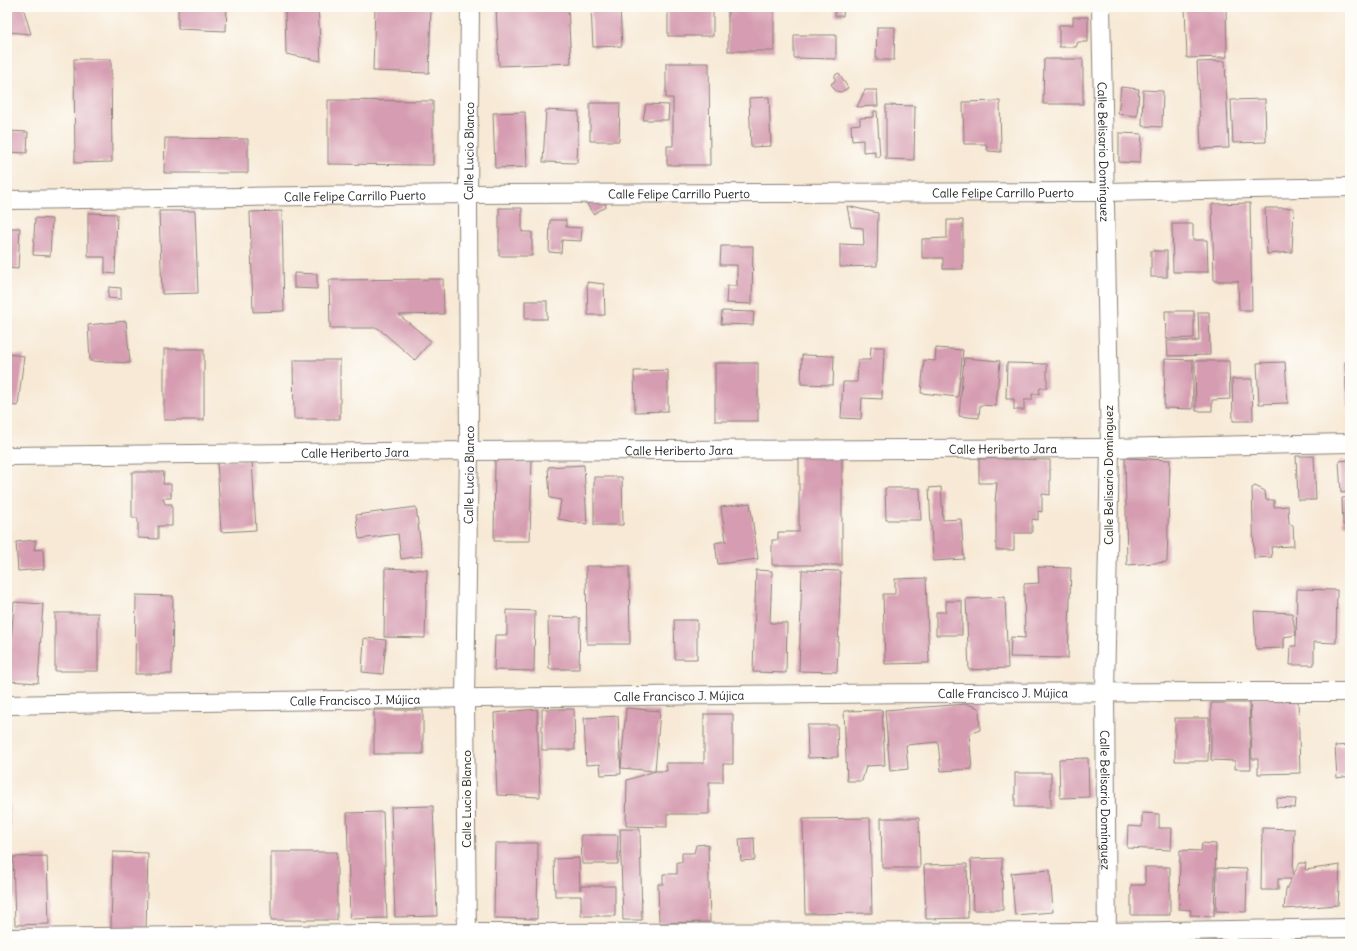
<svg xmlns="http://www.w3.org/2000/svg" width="1357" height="951" viewBox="0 0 1357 951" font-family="Delius,sans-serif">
	<rect width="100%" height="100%" fill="#fdfcf7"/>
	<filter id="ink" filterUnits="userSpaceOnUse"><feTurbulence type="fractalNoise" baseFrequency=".025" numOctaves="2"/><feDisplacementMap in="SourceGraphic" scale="8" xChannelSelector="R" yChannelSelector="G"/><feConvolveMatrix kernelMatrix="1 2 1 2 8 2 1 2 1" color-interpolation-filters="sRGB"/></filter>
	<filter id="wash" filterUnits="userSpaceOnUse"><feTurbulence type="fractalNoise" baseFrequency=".012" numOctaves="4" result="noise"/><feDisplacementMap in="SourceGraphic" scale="16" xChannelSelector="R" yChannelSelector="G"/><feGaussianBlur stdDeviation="0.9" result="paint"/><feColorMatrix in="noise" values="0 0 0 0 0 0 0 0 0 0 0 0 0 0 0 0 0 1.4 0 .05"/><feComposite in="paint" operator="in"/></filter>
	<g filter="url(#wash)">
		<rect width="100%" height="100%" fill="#f7e9d5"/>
		<g id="blocks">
			<g fill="#d69cb1">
				<path d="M7,7h16l8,27 -24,-2z"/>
				<path d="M178,7h49l-1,24 -48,-2z"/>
				<path d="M285,7h33l3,54 -35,-7z"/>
				<path d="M375,7h56l-2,66 -56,-2z"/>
				<path d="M496,7h72l3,56 -72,3z"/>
				<path d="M591,7h29l2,39 -29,1z"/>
				<rect x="668" y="7" width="45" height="29"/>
				<rect x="728" y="7" width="46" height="44"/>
				<path d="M835,7h9l-1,9h-8z"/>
				<path d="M1185,7h41l1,50 -40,1z"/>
				<path d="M1073,17h15v25h-10l-2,5h-17v-22h14z"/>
				<path d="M877,27h18l-1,33h-18z"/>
				<path d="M794,35h42v24l-42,-1z"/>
				<path d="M74,59h37l1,103 -37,1z"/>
				<path d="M1044,59h39v45h-40z"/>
				<path d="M1225,61l4,87 -28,1 -4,-87z"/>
				<path d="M666,63h43l1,102h-43v-19h6v-48h-7z"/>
				<path d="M839,73l9,15 -7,4 -5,-1 -5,-7 4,-3v-6z"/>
				<path d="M1121,87l18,2 -2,27 -19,-2z"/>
				<path d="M865,90h12l1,16 -21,1z"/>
				<path d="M1143,90l20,1 -1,36 -20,-1z"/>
				<path d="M769,97l2,49 -20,1 -2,-49z"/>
				<path d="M1265,99l1,43 -33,1 -2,-43z"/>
				<path d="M328,100l105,1v64l-105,-1z"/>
				<path d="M1000,101l1,51 -13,-1 -2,-7h-22l-1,-42z"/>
				<path d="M590,103h30l-1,38h-29z"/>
				<path d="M646,104l23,1 -1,15h-25z"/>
				<path d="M886,105l29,1 -1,54 -28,-1z"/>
				<path d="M546,110l33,2 -2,51 -34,-1z"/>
				<path d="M874,111h3l3,46h-5v-6l-12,1v-12l-11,1 -1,-16 9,-1v-6l14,-1z"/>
				<path d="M525,112l2,55 -32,1 -2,-55z"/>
				<path d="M8,131l20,1 -1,21 -20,-1z"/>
				<path d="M1119,133l23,1 -2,29 -21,-1z"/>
				<path d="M165,138l83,1v34h-84z"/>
				<path d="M592,202h13l1,5 -13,7 -6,-10z"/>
				<path d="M1250,203l2,107h-13l-1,-29h-24l-2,-77z"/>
				<path d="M847,206l31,7 -1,53 -37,1v-23l24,1 -1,-17 -12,-1z"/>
				<path d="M499,208h23v24h10v24h-33z"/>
				<path d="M1265,208h29l-2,44 -25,2z"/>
				<path d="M159,211h36l3,82 -36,1z"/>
				<path d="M282,211l2,100 -31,1 -3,-100z"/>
				<path d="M88,213l29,1 -2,60 -10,-1v-16h-17z"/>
				<path d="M35,218l17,1 -2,37 -17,-1z"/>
				<path d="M550,220h16v7l16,1 -1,13 -19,-1 -1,13 -12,-1z"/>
				<path d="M947,220h16v49h-20v-11h-21v-19l25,-1z"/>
				<path d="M1172,224h21v16h14l1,32h-35z"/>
				<path d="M7,228h13l-2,41 -11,-1z"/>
				<path d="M721,246h32l-1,58 -26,-1 1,-17h10v-21h-17z"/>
				<rect x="1151" y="251" width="16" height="26"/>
				<path d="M294,273l23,1v15l-23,-1z"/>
				<path d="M443,279l1,35 -45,1 32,26 -16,19 -37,-32h-48l-1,-48z"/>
				<path d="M587,282l17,2 1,31h-17z"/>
				<path d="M109,287l12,1v11l-13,-1z"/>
				<rect x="525" y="301" width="22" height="18"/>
				<path d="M722,311l32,1 -1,13 -32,-1z"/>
				<path d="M1165,311h29v27l-28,1z"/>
				<path d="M1198,312h11l1,43 -42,1 -1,-15h32z"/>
				<path d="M126,321l4,42 -40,-2 -2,-36z"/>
				<path d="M871,347h13l-2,52 -20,-1 -1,21 -20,-1 2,-36h14l1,-22h12z"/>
				<path d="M936,348l27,2 -5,47 -37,-4 3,-33 11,1z"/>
				<rect x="164" y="349" width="40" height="71"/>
				<path d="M7,354l17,2 -6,50 -11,-1z"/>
				<path d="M802,355l32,1 -1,29 -32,-1z"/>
				<path d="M964,358l36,3 -4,45 -16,-1 -1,13 -20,-2z"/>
				<path d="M1165,359l28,1v49l-29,-1z"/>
				<path d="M293,360h47v59h-46z"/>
				<path d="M1195,361h34l1,38 -18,1v11h-16z"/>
				<path d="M1285,362l3,41 -29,1 -2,-41z"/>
				<path d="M1345,362h5v45h-3z"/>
				<rect x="715" y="363" width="43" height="58"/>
				<path d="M1007,363l40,1v24h-7l-1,6h-7v6h-8v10h-10v-11h-8z"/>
				<path d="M668,370v41l-33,1 -1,-41z"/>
				<path d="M1232,379h20l1,42h-20z"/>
				<path d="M799,454l43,1v110h-70v-25h6v-8h21z"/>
				<path d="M1296,456h18l2,44h-18z"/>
				<path d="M1004,458v1l46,1v35l-8,-1v18l-4,-1v9l-6,-1v14h-18v17h-18v-49h-1l2,-18h-18v-24z"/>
				<path d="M1125,458l45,2 -3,102 -40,3z"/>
				<path d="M495,459h37l-2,82h-36z"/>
				<path d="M252,460l4,70 -35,2 -4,-71z"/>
				<path d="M1350,460v32l-9,1 -2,-32z"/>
				<path d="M584,465l3,59 -29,-5 3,-19 -11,-2 -2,-31z"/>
				<path d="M132,472h32l-1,12h8v14h-8l2,6h7v22h-14v13l-20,-1v-20h-6z"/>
				<path d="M594,477h28l1,48h-29z"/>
				<path d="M1255,486l10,5 1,9h8v7l14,-1 1,18 4,1 1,21 -23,1 1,10 -18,1 -2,-70z"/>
				<path d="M941,487l2,33 18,-1 3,40 -31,2 -4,-73z"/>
				<path d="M885,488h35l1,32h-35z"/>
				<path d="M1350,497v28h-7l-1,-27z"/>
				<path d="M750,503l8,56 -40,5 -3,-21 11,-2 -5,-34z"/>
				<path d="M416,507l6,49 -21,3 -3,-25 -39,5 -3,-24z"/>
				<path d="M36,540l-2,10 9,-1 1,20 -26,2 -2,-29z"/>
				<path d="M586,566h43l1,78h-43z"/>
				<path d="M1038,567l33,1 -3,90 -58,-1 1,-20 14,1 -1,-54 15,-1z"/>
				<path d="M385,568l42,2 -2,68 -41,-1z"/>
				<path d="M756,570l16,1 -2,52h17l-1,50 -33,-1z"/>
				<path d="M802,570l39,1 -4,101 -38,-1z"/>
				<path d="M926,578l3,85 -44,1 -2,-70h12v-15z"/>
				<path d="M1297,589l40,1 -1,53 -22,-1v23h-24l1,-19h5z"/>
				<path d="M136,595l37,1 -1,78h-37z"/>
				<path d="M1005,597l3,71 -39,2 -3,-71z"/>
				<path d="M946,601h16v34h-26v-23h10z"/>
				<path d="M14,602l29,2 -5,79 -30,-2z"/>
				<path d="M507,610l28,1 -1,60 -40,-1 1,-35h12z"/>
				<path d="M1254,611l38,2 4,22 -12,2v11l-28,1z"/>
				<rect x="55" y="613" width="43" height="58"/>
				<path d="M548,617l32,1 -1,51h-30z"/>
				<path d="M674,620h23v39h-22z"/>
				<path d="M364,638l22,2 -3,34 -21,-2z"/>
				<path d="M1298,697l2,76 -42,1v-15h-6l-2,-61z"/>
				<path d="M1211,703h38l2,66h-16v-8l-24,-1z"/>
				<path d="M967,704l12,4 1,22 -11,4 3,35 -31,2 -3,-29 -32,3 2,24 -18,2 -5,-61z"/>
				<path d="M626,708l34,3 -5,60 -34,-3z"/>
				<path d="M537,709l3,88 -43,-2 -3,-82z"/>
				<path d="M542,709h32l1,41h-33z"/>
				<rect x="374" y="710" width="49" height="44"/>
				<path d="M882,710l3,55 -19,1 -4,15h-15l-3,-70z"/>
				<path d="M704,714h29v50h-10v18h-14v32h-42v13l-41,-1 1,-46 28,-9h12l-1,-8h38z"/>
				<path d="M618,716l3,58 -20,1 -1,-11 -14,1 -2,-47z"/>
				<path d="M1175,718h34l-1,43h-33z"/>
				<path d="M807,725h30l1,32 -30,1z"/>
				<path d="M1350,745v31l-13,2 -2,-32z"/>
				<path d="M1088,758l1,39 -29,1 -1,-39z"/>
				<rect x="1015" y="773" width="36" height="34"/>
				<path d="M7,774h1l2,51h-3z"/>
				<path d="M1277,798l19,1 -1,9 -19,-1z"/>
				<path d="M433,806l4,110 -42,1 -4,-110z"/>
				<path d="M383,812l4,106 -37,1 -3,-106z"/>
				<path d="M1142,813l17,1v14h13l-1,22 -44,-2 1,-22 14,1z"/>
				<path d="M870,818l2,95 -67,1 -2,-95z"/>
				<path d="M881,818h38l1,50h-38z"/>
				<path d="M1262,828l32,1 -1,46 7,-12h6l-1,7 35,-5 -2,40 -54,4 2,-20 5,-10h-13v11h-17z"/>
				<path d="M620,829h20l2,91h-19z"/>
				<path d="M581,835h37v29h-36z"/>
				<path d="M754,838l1,22 -14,1 -2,-22z"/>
				<path d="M495,843h43l-1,76 -43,-1z"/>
				<path d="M1202,843l14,1 -2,72 -24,-1 1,-5 -12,-1 1,-59 21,1z"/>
				<path d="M708,844l2,78 -51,1 -1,-39h5v-10h14v-12h5v-9h12l2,-8z"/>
				<path d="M113,852l35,1 -2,76 -35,-1z"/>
				<rect x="271" y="852" width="66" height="68"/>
				<path d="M47,856l2,68 -34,1 -2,-68z"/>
				<path d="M579,858l1,32 1,-4h34v30h-34v-20h-26l-1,-37z"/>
				<path d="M1002,858l1,52h-30l-2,-51z"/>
				<path d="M967,864l1,54 -42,1 -2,-54z"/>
				<path d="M1145,867h25v48h-39v-30h14z"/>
				<path d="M1217,868l30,1 -1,43 -30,-1z"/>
				<path d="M1050,870l3,42 -38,3 -4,-42z"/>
				<path d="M1299,936v8h-127v-1z"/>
			</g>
		</g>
	</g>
	<g filter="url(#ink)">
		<use href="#blocks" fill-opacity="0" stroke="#8a8278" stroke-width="1"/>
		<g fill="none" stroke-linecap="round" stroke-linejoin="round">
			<g stroke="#8a8278" stroke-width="20">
				<g id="minor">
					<path id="s1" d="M1101,7l9,441 -5,244 2,251"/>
					<path id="s2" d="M7,200l461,-6 636,-2 246,-5"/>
					<path id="s3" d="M7,456l462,-5 641,-3 240,-5"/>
					<path id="s4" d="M7,705c448,-7 895,-14 1343,-13"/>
					<path d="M7,938l460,-5 640,-1 243,-4"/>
					<path id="s5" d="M467,944l-2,-246 4,-247 -1,-257 2,-187"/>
				</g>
			</g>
			<use href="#minor" stroke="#fff" stroke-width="18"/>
		</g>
	</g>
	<g text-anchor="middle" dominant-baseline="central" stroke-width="3" stroke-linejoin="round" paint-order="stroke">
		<g font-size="12" fill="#1c1c1c" stroke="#fdfcf7">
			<text stroke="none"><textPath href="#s5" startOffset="793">Calle Lucio Blanco</textPath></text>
			<text stroke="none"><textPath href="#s1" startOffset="145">Calle Belisario Domínguez</textPath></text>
			<text stroke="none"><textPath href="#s2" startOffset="996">Calle Felipe Carrillo Puerto</textPath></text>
			<text stroke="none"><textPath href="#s2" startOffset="672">Calle Felipe Carrillo Puerto</textPath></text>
			<text stroke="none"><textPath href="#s2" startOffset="348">Calle Felipe Carrillo Puerto</textPath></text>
			<text stroke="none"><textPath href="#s3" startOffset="996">Calle Heriberto Jara</textPath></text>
			<text stroke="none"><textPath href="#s3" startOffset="672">Calle Heriberto Jara</textPath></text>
			<text stroke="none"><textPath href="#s3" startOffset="348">Calle Heriberto Jara</textPath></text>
			<text transform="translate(1108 475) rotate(-90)">Calle Belisario Domínguez</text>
			<text stroke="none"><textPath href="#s5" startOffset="469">Calle Lucio Blanco</textPath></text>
			<text stroke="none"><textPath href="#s4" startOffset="996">Calle Francisco J. Mújica</textPath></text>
			<text stroke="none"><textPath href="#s4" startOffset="672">Calle Francisco J. Mújica</textPath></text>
			<text stroke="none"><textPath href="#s4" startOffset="348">Calle Francisco J. Mújica</textPath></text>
			<text transform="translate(466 799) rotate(-90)">Calle Lucio Blanco</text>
			<text stroke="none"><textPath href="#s1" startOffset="793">Calle Belisario Domínguez</textPath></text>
		</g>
	</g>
	<rect width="1357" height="951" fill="none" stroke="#fdfcf7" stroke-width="24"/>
</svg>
